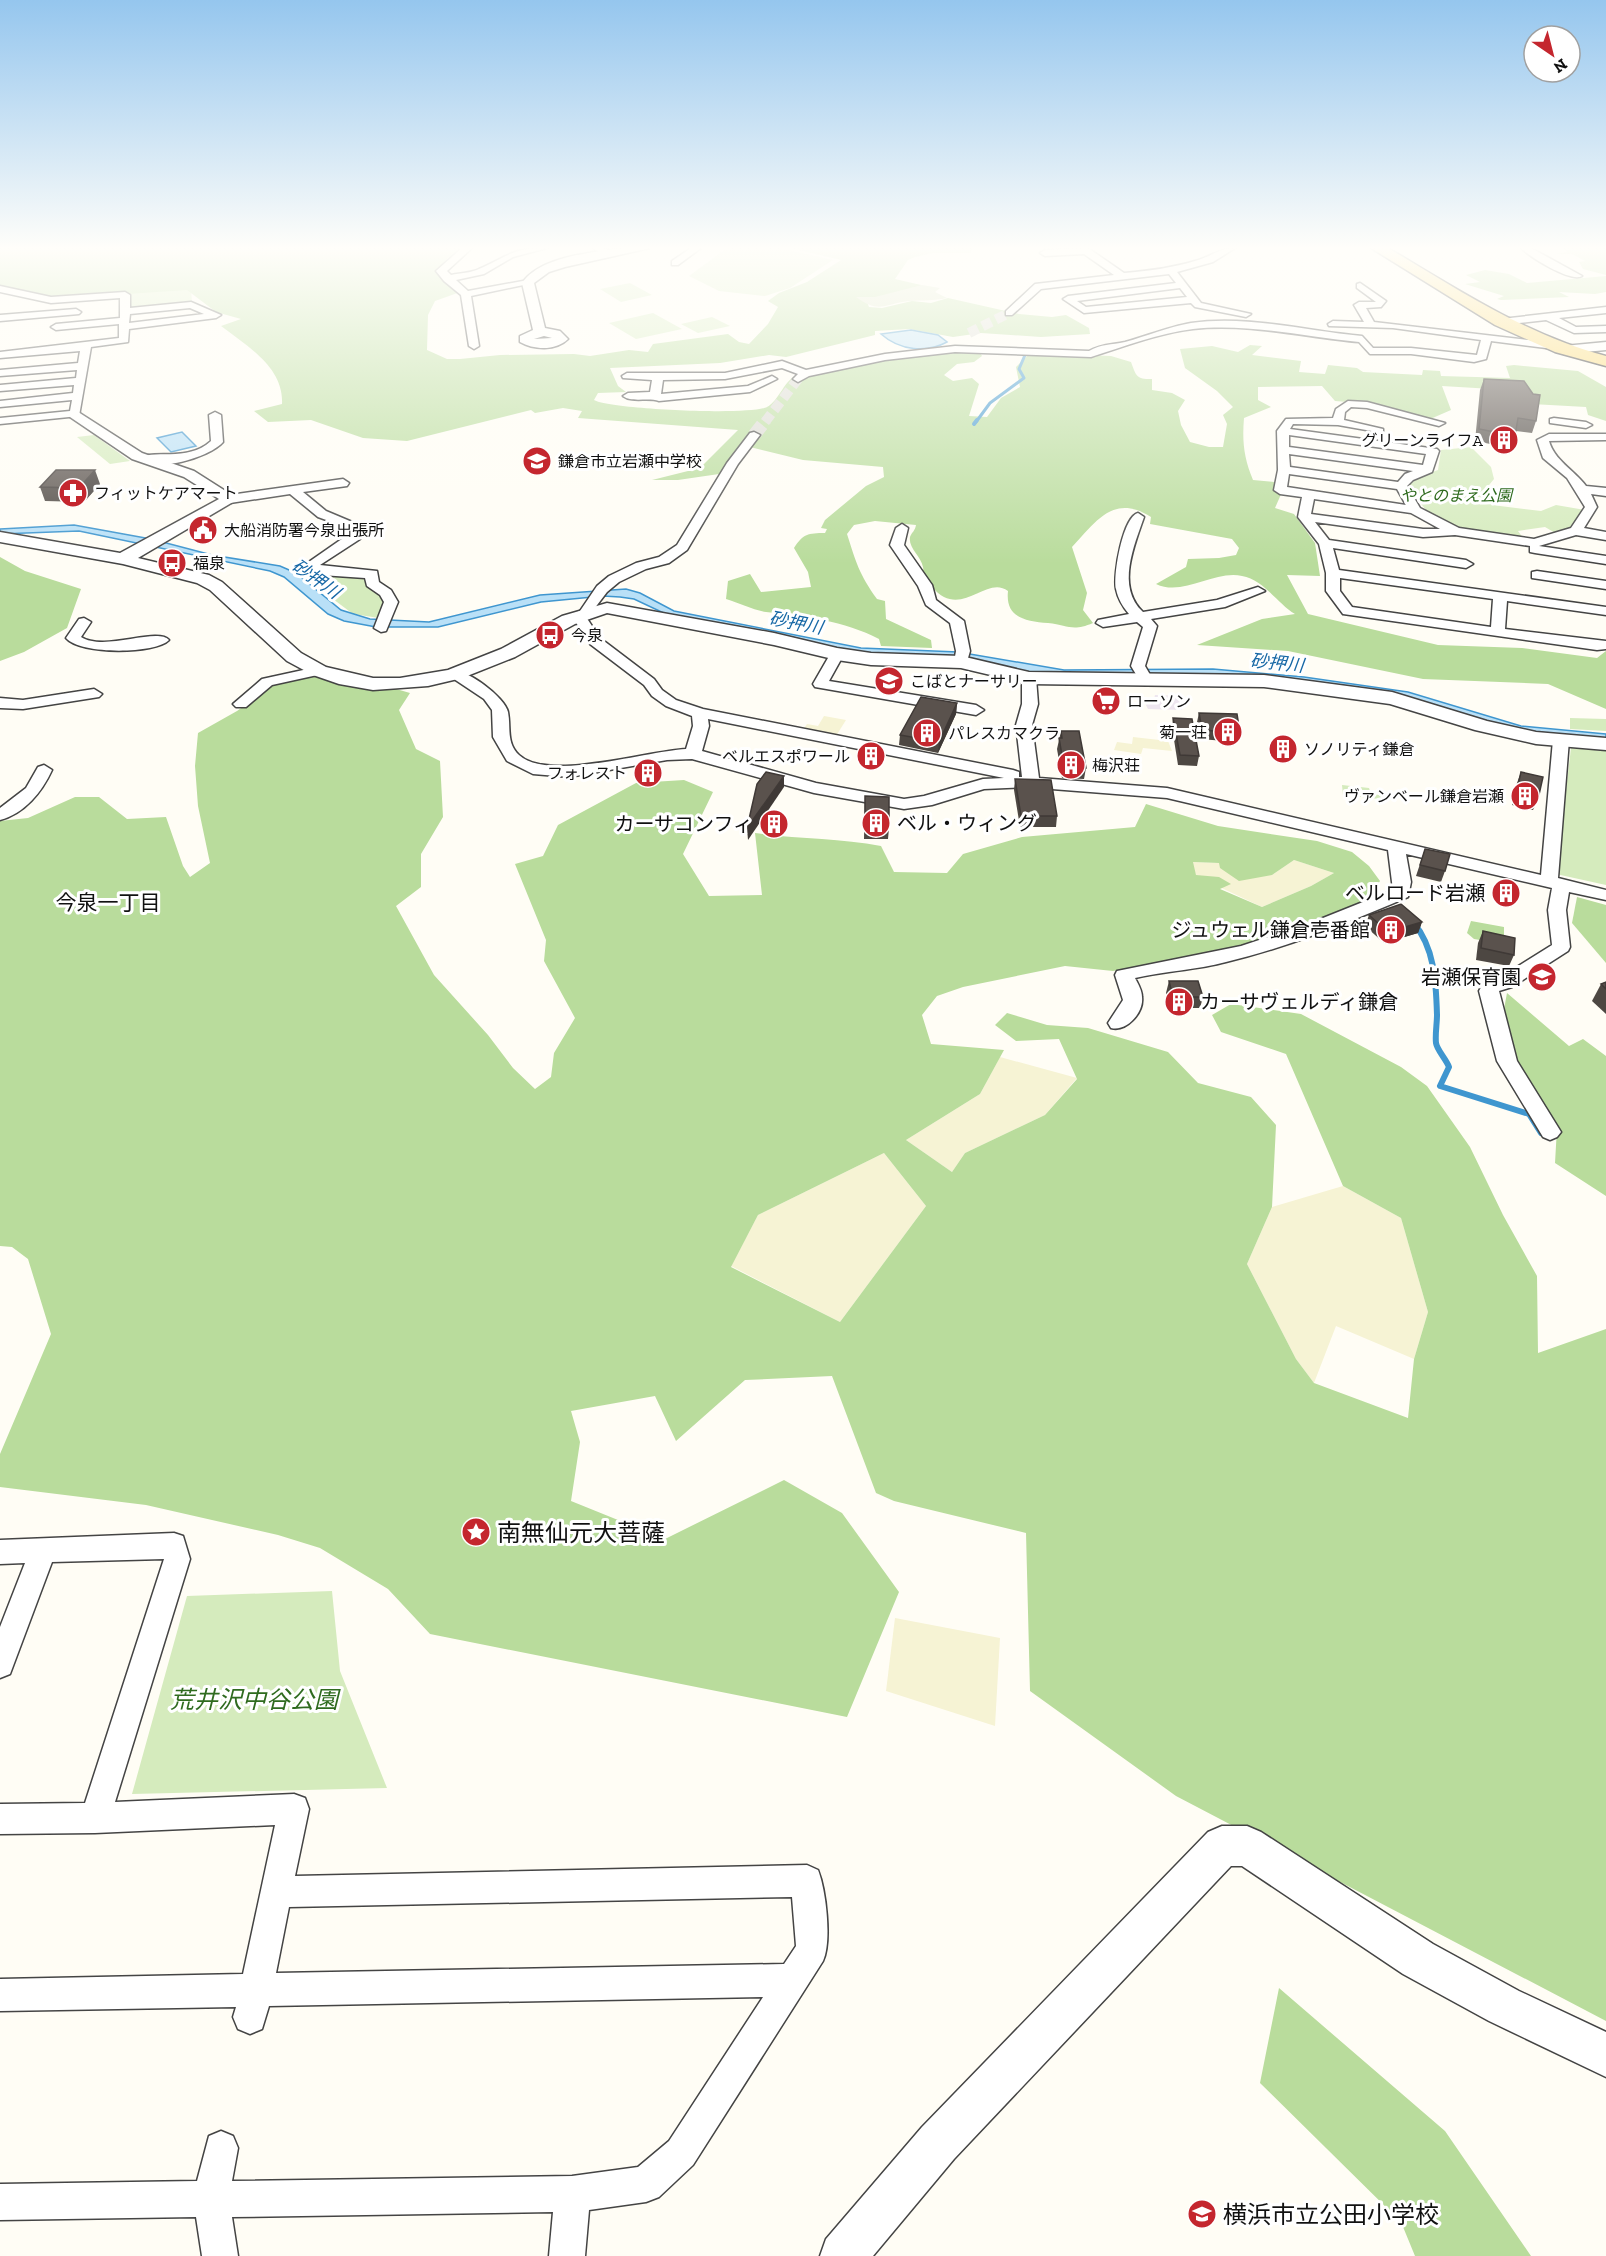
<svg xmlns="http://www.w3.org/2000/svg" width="1606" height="2256" viewBox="0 0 1606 2256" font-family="'Zilla Slab','Noto Sans JP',serif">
	<rect width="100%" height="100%" fill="#fffdf5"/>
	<path fill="#eee6ef" d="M1155,695l28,1 -1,14 -34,-1 -3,-6 9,-4z"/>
	<g fill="#f6f3d4">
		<path d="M824,716l22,4 -10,16 -33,-6 4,-6 11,2z"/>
		<path d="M1133,737l35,4 4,10 -29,-3 -2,6 -27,-4 3,-8 15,2z"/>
		<path d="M1294,860l40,13 -23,13 -49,21 -66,-31 -4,-14 27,1 53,12z"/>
		<path d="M1000,1057l77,21 -32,37 -80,38 -13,19 -46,-32 74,-46z"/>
		<path d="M884,1153l42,53 -86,116 -109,-56 27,-51z"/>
		<path d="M1343,1186l58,32 27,94 -14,47 -78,-33 -22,57 -18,-24 -49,-95 25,-57z"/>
		<path d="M895,1618l105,20 -5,88 -109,-35z"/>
	</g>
	<g fill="#d5ebbd">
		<path d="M727,248h53l53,12 -43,28 -25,8 -46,-5 -30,-15z"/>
		<path d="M630,283l22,12 -31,7 -21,-13z"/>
		<path d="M191,287l1,16 -62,6v-16z"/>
		<path d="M653,313l29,16 -46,10 -27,-16z"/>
		<path d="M712,317l18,9 -32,7 -17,-9z"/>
		<path d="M94,435l36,26 -20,3 -33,-27z"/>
		<path d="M1471,447l20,20 3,12 -9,11 7,15 49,6 15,-6 29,5 -13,20 -15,4 -12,-7 -27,4 5,7 -61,-8 -31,-13 -23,-31 4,-7 26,-9 3,-20z"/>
		<path d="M304,567l17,6 43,4 3,8 12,5 8,12 -8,16 -26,-4 -56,-42z"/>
		<path d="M1570,718l36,1v12l-36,-2z"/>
		<path d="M1571,748l35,3v134l-50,-11z"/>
		<path d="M1342,785l27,3 2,6 17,2 1,4 -46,-5z"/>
		<path d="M332,1591l8,80 47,117 -255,6 55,-198z"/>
	</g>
	<g fill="#b9dc9c" fill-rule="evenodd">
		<path d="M0,248h463l-15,10 -12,13 27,20 -28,10 -7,14 -1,35 20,9h13l40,-4 74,-1 16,2 39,-6 19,2 5,-8 75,-10 11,8 10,2 19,-20 10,-17 -10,-6 11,-8 28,-11 34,-22 -51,-12h183l-3,5h-37l-18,4 -7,3 -13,19 26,6 -2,3 -52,14 2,5 13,1 30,-7 19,2 17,-5 71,16 33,3 14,-2 23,13 1,6 -49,3 -60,-4 -28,4 -44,-8 -34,2v4l-89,22 -17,-2 -49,8 -110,5 8,18 8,6 -28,1 -4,7c14,9 156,16 173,7 12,-6 18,-29 31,-32 58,-14 122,-24 182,-23l2,4 -8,6 -17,2 -13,11 9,6 19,-3 7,6 -10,32 18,1 14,-19 19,-11 -4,-20 14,-14 81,3 20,6c5,13 5,18 21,17v11l20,3 13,7 -7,11 3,14 9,17 19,5h14l4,-23 -4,-9 10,-8 -16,-16 -32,-23 -5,-19 32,-3 26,6 12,-7 12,1 -10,9 49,6 -2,11 26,2 3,-9 29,3 6,4 59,3 1,-5 17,1 1,5 69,2 -4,-12 8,-1 64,6 28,16v34l-18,-6 -2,-8 -54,-3 -6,-13 -84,-5 9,24 -23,10 -55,-16 -38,-3 -13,-15 -64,1v13l13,7 -27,11c-2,24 0,40 9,62l21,2v7l8,3 -7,16 19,6 21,29 5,33 -33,-1 21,39 130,31 84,3 75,10 9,-7v58l-58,-25 -125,-5 -135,-28 -91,-6 65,-26 33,-5c-18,-11 -31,-34 -53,-38 -28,-6 -59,21 -86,8l30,-17 2,-8 31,-1 17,-3 3,-7 -7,-9 -82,-15 1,-7c-38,-24 -55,5 -79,30l15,46 -4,17 10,13c-21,9 -25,2 -45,0 -22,-2 -43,-5 -40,-32 -22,-17 -47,30 -76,-4 -2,-3 -8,-8 -9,-11 -1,-3 1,-6 0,-9 -2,-11 -15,-19 -13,-30 2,-5 5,-6 6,-12l-41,-4 -21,4 -7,9c9,28 12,40 30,65l8,2 1,18 45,21 1,8 -51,-2 -2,-7c-34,-18 -76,-23 -113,-27 -13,-2 -27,-9 -40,-13l2,-18 22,-7 11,18 50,-5 -3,-15 -14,-24c9,-14 14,-15 31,-15l2,-4 -6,-1 4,-8 41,-34 18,-9 -1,-10 -80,-7 -53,-13 6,-8 -10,-2 -27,37 -41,6h-26l48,-12 38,-38 -160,-12 4,-7 -19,-3 -28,5 -4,-3 -124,31 -44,-3 -52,-18 -43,2 -14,-11 28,-7c2,-37 -35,-58 -61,-78l20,-7 -25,-7 -29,-22 -134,9 -53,-12z"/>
		<path d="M1562,248h44v27l-23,-6 -4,-7 6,-1 -13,-7h-16l11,-2z"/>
		<path d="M1485,270l24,4 18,9 79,-7v16l-11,2 -36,-2 10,5 -68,3 -4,-1 7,-3 -39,-12 15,-2 -14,-7z"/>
		<path d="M0,557l25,14 56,18 -14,39 -43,24 -24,9z"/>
		<path d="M341,673l69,20 -11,17 17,39 24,12 3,56 -22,37v33l-25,19 38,69 54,60 25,33 22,21 16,-12 3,-24 21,-35 -31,-57 2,-21 -31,-76 28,-8 15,-31 78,-42 48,-3 29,12 -30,62 26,42 53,-1 -7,-62c42,6 85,5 126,13l13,26 53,1 16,-19 59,-17 113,-10 11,-23 72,22 99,15 35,11 17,14 11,15 -13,20 -111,42 -143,28 -48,-5 -102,21 -26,9 -15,19 9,29 73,6 -24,44 -74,46 46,32 13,-19 80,-38 32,-36 -18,-40 -43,2 -21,-16 12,-12 40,12 41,3 80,24 30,31 53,14 25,28 -4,82 -25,57 49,95 18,24 94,35 6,-59 14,-47 -27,-94 -58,-32 -57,-132 -65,-22 -9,-17 19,-11 70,10 100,53 26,19 43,61 33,68 34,61 1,77 68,-24v692l-430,-225 -146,-105 -4,-158 -132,-32 -18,-8 -44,-117 -87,4 -69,61 -21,-45 -84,15 9,31 -9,59 94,38 119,-59 58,33 57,79 -52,125 -417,-83 -42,-45 -68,-41 -42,-13 -132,-30 -146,-18v-33l51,-120 -23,-75 -16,-12 -12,-1v-425l28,-3 47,-21h24l28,22 39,-2 17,49 7,11 20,-14 -12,-57 -3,-40 3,-33 39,-22 41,-29zM1294,860l40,13 -23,13 -49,21 -42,-18 11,-5 -12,-7 -23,-2 -3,-13 26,1 1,5 19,13 33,-6zM884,1153l42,53 -86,116 -109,-55 27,-52z"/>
		<path d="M1577,897l29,8v58l-34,-40z"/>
		<path d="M1471,921l33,6v17l-30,-5 -7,-6z"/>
		<path d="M1507,993l62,53 14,-7 23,17v140l-51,-33 2,-35 -42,-69 -11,-50z"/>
		<path d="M1279,1988l166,143 86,125h-116l-14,-34 -141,-139z"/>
	</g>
	<path fill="#d9e3c4" d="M922,285l18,3 -5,4 12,6c-13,3 -24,2 -38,3 -25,3 -30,13 -53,-4h19z"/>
	<g fill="#b9e0f7" stroke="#3f96cf" stroke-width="1.5">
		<path d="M911,330l27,5 9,7c-20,11 -47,9 -66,-8z"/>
		<path d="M182,432l14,14 -25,6 -14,-14z"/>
		<path d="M74,525l77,14 61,16 68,11 16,7 45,37 29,9 59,3 111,-27 86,-6 14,4 34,18 187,37 97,4 106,18 149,-1 91,8 104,15 113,34 85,8v7l-59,-5 -242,-52 -236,-8 -211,-22 -188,-38 -36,-17 -14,-2 -17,-1 -62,6 -103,25h-62l-32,-6 -16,-7 -44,-37 -14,-6 -191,-40 -79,3v-5z"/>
	</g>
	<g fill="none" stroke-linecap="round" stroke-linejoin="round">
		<path stroke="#3f96cf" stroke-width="3" d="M976,422l14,-19 34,-25 -5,-9 6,-14"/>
		<path stroke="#3f96cf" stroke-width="4" d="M974,424l3,-4"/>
		<path stroke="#3f96cf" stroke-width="6" d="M1413,922c22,26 23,60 24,93 0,9 -2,19 -1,28 1,7 10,16 13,24l-9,19 89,28 12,19"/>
		<g stroke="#dbdad3" stroke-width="10" stroke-dasharray="10 5" stroke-linecap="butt">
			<path d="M969,333l40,-20"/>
			<path d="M765,422l33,-43"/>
		</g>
		<path stroke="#dbdad3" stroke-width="13" stroke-dasharray="13 6" stroke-linecap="butt" d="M754,435l12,-15"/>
		<g stroke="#444" stroke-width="3">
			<g id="minor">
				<path d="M462,248h10l-25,23 4,4c9,-2 20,-2 28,-6 30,-13 32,-21 68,-21l-34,9 -29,17 -28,6 12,11 60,-11 5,3 -62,13 8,50 -5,3 -5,-3 -8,-51 -17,-14 -8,-10z"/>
				<path d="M593,248h11l11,7 -8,2z"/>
				<path d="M691,248h10l-23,17h-6v-4z"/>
				<path d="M1088,248l36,25c24,-2 48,-5 71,-12 15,-4 25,-13 40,-13l-22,14 -36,10 24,31 50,11 -5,3 -51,-10 -4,-4 -107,10 -21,-14 5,-3 108,-13 -7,-9 -128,15 -29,26h-6v-4l29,-27 79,-9 -30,-21 -39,2 -5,-3 5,-3zM1180,288l7,9 -101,10 -9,-6z"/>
				<path d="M1521,248h10l51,28c-11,7 -52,-19 -61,-28z"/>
				<path d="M1360,283l26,18 -5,6 -15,1 8,14 180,21 5,3 -5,3 -63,-8 -5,18 -12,3 -63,-8h-41l-11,-12c-55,-5 -110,-19 -166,-13 -34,4 -70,18 -102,28l-136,-5 -70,8 -76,16 -11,6 -5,-3 5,-5 -16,-6 -57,11 -62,1 -2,14 87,-8 24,-10 5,3 -27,13 -91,9c-11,-4 -27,2 -36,-5l5,-3 22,-1 2,-12 -29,-2 -1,-2 5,-3h98l57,-12 24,9 79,-16 70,-8 134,5c12,-7 22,-6 36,-9 22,-6 43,-15 66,-19 57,-8 115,8 171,13l11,12h38l66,7 4,-15 -88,-12 -64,-2 -1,-2 5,-3 31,1 -10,-17 5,-3h17l-19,-14v-4z"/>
				<path d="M0,286l51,11 74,-5 5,3v13l61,-6 30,13 -5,3 -87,11 -1,13 -37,5 -12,69 -79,8v-6l70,-7 2,-11 -72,7v-6l73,-8 1,-8 -74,6v-6l76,-7 1,-8 -77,6v-6l78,-7 2,-12 -80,7v-6l119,-14v-14l-63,6 -5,-3 5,-3 64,-6v-20l-69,5 -51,-11zM190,308l14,6 -75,9 1,-9z"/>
				<path d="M1606,307v6l-47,5 17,9 30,-1v6l-32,1 -28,-13 -45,5 -5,-3 5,-3z"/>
				<path d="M76,309l5,3 -2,2 -79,7v-6z"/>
				<path d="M1348,401l19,1 78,21 -6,3 -72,-18 -16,-1 -6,5 -1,8 39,9v4l-45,-8 -45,-1 -3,5 147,20 2,2 -7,21 -19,8 -6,6 13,22 39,20 75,11 37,-11 14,-21 -18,-29 -24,-20 -6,-18 12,-6h57v6l-57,1c5,19 25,29 37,45l20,2v8l-15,-2 6,13 -13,21 22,4v8l-30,-5 -37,11 67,10v8l-71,-11 -5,-1v-6l-75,-11 -32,2 -108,-15 14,18 137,20 7,4 -7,4 -133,-20 6,22 267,37v8l-99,-14 -2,28 101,12v8l-9,1 -254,-36 -17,-23v-18l-7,-29 -21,-27 4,-20 -22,-3 -6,-4 4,-20 -1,-39 9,-12 47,-1 3,-9zM1289,435l137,19 -3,11 -134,-18zM1289,454l124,17 -8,3 -7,8 -108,-15zM1289,474l108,15 9,16 -119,-18zM1314,499l97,14 29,16h-17l-112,-15zM1340,578l153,21 -2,28 -139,-20 -12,-16z"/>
				<path d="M215,412l6,3 2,27c-14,16 -68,31 -85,17 13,-11 49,4 73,-18l-2,-26z"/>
				<path d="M1554,418l32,4 6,3 -6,3 -36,-5v-4z"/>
				<path d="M754,432l6,3 -22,29 -51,86 -18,13 -23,6 -27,13 -12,10 -16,21 -7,1 16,24 54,41 8,11 14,10 27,9 310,61 6,2v5h3l-6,-52 6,-21v-26l7,-4 7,4 2,26 -6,21 7,53 128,10 374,87 12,-135 8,-5 6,2 2,3 -11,138 48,12v10l-37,-8 -3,18 4,37 -2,4 -56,36 -13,4 18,70 44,71 -4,5 -7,3 -7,-3 -46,-76 -18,-70 6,-11 16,-3 51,-32 -4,-35 4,-22 -146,-34 5,28 -3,15c-59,25 -119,50 -182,65 -30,8 -61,9 -91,16 3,6 7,12 7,19 2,16 -16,35 -31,31l-3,-5 15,-23 -8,-25 2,-4 124,-25 67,-22 85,-34 -5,-40 -221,-52 -141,-11 -42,2 -52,16 -28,4 -90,-16 -122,-34 -25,1 -98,17 -36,-3 -26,-13 -14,-24 -1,-27 -8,-11 -33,-22 -2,-3 2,-3c14,-4 54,26 57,41 3,15 -2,31 11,43 29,27 128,-4 167,-6l7,-23 -1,-10 -26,-10 -14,-10 -8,-11 -54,-41 -19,-29 9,-4 17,-25 12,-10 27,-13 23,-6 18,-12 50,-82 23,-30zM708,719l296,59 -21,1 -59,17 -20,3 -88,-16 -114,-32 7,-25z"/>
				<path d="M343,479l6,4 -2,3 -44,6 23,19 38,16 -4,12 -40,26 57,6 2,11 12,8 7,12 -12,29 -5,1 -7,-4 10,-26 -4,-7 -13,-9 -2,-8 -44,-3 -18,-9 46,-32 2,-5 -33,-12 -28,-23 -60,9 -6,-4 6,-4z"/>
				<path d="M1138,513l6,4c-10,29 -28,70 -1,95l74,-12 41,-13 7,4 -40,16 -74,12 6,7 -12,40 7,12 -7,4 -5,-1 -9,-15 12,-39 -6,-5 -34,5 -7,-4 2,-3 31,-6c-6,-7 -11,-15 -13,-25 -3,-15 7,-72 22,-76z"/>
				<path d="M902,524l6,4 -4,17 28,40 4,15 28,21 6,30 -4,14 -5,1 -7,-4 2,-11 -6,-28 -24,-18 -8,-19 -28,-41 6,-17z"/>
				<path d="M1537,571l69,10v8l-74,-11v-6z"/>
				<path d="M84,618l7,4 -10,15c23,15 76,-10 88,3 -13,14 -89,15 -103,-2l13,-19z"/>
				<path d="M837,650l7,4 -15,27 147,24 8,5 -8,5 -161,-28 -2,-3 19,-33z"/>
				<path d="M317,667l7,4 -2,3 -50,11 -26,22h-10l-3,-3 29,-25z"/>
				<path d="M94,689l8,5 -3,3 -76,12 -23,-1v-10l23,2z"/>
				<path d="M44,765l8,5c-10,22 -28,44 -52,50v-12l26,-20 12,-21z"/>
				<path d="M174,1533l9,3 7,23 -75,243 179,-8 11,4 4,11 -14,67 512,-11 11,5c8,20 14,71 5,91l-130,204 -34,32 -13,5 -57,8 -4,46h-36l4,-44 -321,5 6,39h-36l-6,-39 -196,3v-36l197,-3 12,-45 12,-5 12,5 5,12 -6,33 340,-5 66,-9 31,-26 94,-144 -494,9 -7,23 -12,5 -12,-5 -5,-12 3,-10 -236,4v-32l243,-5 32,-149 -180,8 -95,1v-30l85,-1 79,-244 -112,3 -42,112 -10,4v-51l25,-64 -25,1v-24zM792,1897l4,49 -12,18 -508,9 13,-66z"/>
			</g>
		</g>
		<g stroke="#444" stroke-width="3">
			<g id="tertiary">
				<path d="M622,248h28l-85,19 -16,5 -15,11 11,45 15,3 8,8c-12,12 -34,11 -48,3v-6l13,-6 -11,-47c19,-27 69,-30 100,-35zM544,336l8,2 -18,1z"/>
				<path d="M1606,342v8l-42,4 -7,-4 7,-4z"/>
				<path d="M75,410l67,43 52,18 44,28 -100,59 71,17 13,7 79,71 25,14 47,11h27l48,-8 53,-21 61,-33 45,-13 167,30 63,15 34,5 90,3 68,16 235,3 128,17 95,29 49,11 70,6v12l-70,-6 -61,-14 -85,-26 -126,-17 -235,-3 -68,-16 -90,-3 -34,-5 -63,-15 -167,-32 -32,11 -60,33 -53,21 -34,8 -55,4 -34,-6 -26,-9 -26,-14 -77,-71 -13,-7 -74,-19 -123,-22v-10l120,21 99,-54 -35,-22 -52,-18 -62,-42 -2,-3z"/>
				<path d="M1222,1826h25l14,6 172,112 86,47 87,41v45l-117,-56 -86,-47 -161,-108h-11l-277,293 -81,97h-53l6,-17 96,-112 286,-295z"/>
			</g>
		</g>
		<g stroke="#222" stroke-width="3">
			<path id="primary" d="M1371,248h17c71,42 138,87 218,108v10l-51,-14 -60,-27z"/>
		</g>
		<use href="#minor" fill="#fff" fill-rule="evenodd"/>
		<use href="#tertiary" fill="#fff" fill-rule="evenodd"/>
		<use href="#primary" fill="#f9d66b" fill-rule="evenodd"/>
	</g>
	<g fill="#4d4742">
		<path d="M1484,379l52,42 -4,12 -16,-2 -5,17 -36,-7 5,-51z"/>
		<path d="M100,484l-16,18 -39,-1 -5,-14z"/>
		<path d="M957,703l-1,11 -18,39 -39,-8 1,-10z"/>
		<path d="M1199,713l41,20 -3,9 -37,-3 -3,-17z"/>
		<path d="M1173,718l26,38 -2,10 -19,-1 -6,-38z"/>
		<path d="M1061,731l25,37 -2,11 -22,-1 -5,-29z"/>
		<path d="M1521,772l17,27 -5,11 -21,-5 5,-22z"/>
		<path d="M1015,779l42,37 -1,11h-36l-6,-37z"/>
		<path d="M865,796l24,32 -1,11h-24z"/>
		<path d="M1425,849l20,22 -4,11 -25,-6z"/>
		<path d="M1369,915l53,7 -4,11 -34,10 -19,-17z"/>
		<path d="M1483,931l31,24 -5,11 -33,-6 2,-17z"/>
		<path d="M1169,981l34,16 -3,11h-30l-4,-15z"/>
		<path d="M1606,982v32l-14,-13 9,-17z"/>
	</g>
	<g fill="#3f3936">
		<path d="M95,470l5,14 -16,18 -5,-14z"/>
		<path d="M957,703l-1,11 -18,39 1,-11z"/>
		<path d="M784,776v11l-36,53 -1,-12z"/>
		<path d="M1422,922l-4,11 -34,10 4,-11z"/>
	</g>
	<g fill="#5a524d" stroke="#3f3936" stroke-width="1.5">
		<path d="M1484,379l40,2 9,13 7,1 -4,26 -18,-3 -3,18 -36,-7z"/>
		<path d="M56,470h39l-16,18 -39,-1z"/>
		<path d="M921,697l36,6 -18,39 -39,-7z"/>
		<path d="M1199,713l38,1 3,19 -38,-3z"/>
		<path d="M1173,718l19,1 7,37 -19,-1z"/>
		<path d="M1061,731h18l7,37 -22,-1 -5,-29h3z"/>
		<path d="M766,772l18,4 -37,52 10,-44z"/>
		<path d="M1521,772l22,5 -5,22 -22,-5z"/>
		<path d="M1015,779l36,1 6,36h-36z"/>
		<path d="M865,796l24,1v31h-24z"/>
		<path d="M1425,849l25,5 -5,17 -25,-6z"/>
		<path d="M1401,904l21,18 -34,10 -19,-17z"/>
		<path d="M1483,931l32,7 -1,17 -33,-7z"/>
		<path d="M1169,981h29l5,16h-30z"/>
		<path d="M1606,982v7l-5,-5z"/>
	</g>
	<linearGradient id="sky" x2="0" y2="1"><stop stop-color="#95c6ee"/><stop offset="0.44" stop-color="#fffefa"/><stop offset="1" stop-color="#fffefa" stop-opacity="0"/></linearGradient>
	<rect width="1606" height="564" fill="url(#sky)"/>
	<defs>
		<g id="building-disc" transform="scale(1.5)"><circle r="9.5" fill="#c4262e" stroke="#fff"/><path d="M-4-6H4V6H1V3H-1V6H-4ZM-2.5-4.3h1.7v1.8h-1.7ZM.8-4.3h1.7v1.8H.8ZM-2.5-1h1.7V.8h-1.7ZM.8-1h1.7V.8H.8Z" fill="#fff"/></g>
		<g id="school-disc" transform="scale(1.5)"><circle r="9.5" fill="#c4262e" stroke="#fff"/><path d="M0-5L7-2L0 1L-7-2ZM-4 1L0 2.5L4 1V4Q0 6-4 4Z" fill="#fff"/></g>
		<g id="pharmacy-disc" transform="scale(1.5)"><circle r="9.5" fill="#c4262e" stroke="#fff"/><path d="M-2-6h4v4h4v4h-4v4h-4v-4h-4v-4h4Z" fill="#fff"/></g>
		<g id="civic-disc" transform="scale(1.5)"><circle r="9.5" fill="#c4262e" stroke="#fff"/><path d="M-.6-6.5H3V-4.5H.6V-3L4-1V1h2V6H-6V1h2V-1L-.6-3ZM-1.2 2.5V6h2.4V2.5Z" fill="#fff"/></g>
		<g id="bus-disc" transform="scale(1.5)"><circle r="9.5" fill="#c4262e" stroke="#fff"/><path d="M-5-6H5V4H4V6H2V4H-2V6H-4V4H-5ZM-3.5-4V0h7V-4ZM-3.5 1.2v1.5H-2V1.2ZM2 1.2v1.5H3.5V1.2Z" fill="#fff"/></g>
		<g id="supermarket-disc" transform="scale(1.5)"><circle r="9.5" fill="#c4262e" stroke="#fff"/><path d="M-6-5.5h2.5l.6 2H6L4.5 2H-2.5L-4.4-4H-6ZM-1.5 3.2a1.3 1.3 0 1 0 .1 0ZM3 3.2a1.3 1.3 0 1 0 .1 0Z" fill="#fff"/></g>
		<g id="sight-disc" transform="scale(1.5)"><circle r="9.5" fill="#c4262e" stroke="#fff"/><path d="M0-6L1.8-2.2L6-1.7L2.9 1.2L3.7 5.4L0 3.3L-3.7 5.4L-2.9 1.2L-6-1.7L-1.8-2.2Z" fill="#fff"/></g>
	</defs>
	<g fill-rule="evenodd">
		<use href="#building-disc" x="1504" y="440"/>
		<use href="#school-disc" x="537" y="461"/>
		<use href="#pharmacy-disc" x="73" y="493"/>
		<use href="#civic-disc" x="203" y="530"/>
		<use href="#bus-disc" x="172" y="563"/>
		<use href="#bus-disc" x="550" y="635"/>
		<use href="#school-disc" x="889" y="681"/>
		<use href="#supermarket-disc" x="1106" y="701"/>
		<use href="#building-disc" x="1228" y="732"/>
		<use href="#building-disc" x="927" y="733"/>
		<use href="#building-disc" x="1283" y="749"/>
		<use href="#building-disc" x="871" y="756"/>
		<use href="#building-disc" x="1071" y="765"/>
		<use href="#building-disc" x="648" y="773"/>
		<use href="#building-disc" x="1525" y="796"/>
		<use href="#building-disc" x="876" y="823"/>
		<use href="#building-disc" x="774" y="824"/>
		<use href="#building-disc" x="1506" y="893"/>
		<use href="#building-disc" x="1391" y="930"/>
		<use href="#school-disc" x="1542" y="977"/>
		<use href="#building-disc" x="1179" y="1002"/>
		<use href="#sight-disc" x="476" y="1532"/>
		<use href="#school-disc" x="1202" y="2214"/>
	</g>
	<g text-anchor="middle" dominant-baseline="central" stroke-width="6" stroke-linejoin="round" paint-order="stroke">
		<g font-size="16" fill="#111" stroke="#fff" text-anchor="start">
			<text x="1483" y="440" text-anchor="end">グリーンライフA</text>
			<text x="558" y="461">鎌倉市立岩瀬中学校</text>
			<text x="94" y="493">フィットケアマート</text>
			<text x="224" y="530">大船消防署今泉出張所</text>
			<text x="193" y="563">福泉</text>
			<text x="571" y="635">今泉</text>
			<text x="910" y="681">こばとナーサリー</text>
			<text x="1127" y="701">ローソン</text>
			<text x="1207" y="732" text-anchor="end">菊一荘</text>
			<text x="948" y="733">パレスカマクラ</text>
			<text x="1304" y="749">ソノリティ鎌倉</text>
			<text x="850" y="756" text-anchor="end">ベルエスポワール</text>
			<text x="1092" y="765">梅沢荘</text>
			<text x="627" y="773" text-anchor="end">フォレスト</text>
			<text x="1504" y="796" text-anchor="end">ヴァンベール鎌倉岩瀬</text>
		</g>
		<g font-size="16" font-style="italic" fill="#2f6b1f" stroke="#fff">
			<text x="1456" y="495">やとのまえ公園</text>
		</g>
		<g font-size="18" font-style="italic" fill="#1768a6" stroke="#fff">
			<text transform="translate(316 579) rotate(35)">砂押川</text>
			<text transform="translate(796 623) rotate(11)">砂押川</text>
			<text transform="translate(1277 663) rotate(6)">砂押川</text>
		</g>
		<g font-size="20" fill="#111" stroke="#fff" text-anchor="end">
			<text x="897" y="823" text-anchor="start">ベル・ウィング</text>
			<text x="753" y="824">カーサコンフィ</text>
			<text x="1485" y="893">ベルロード岩瀬</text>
			<text x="1370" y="930">ジュウェル鎌倉壱番館</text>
			<text x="1521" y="977">岩瀬保育園</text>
			<text x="1200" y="1002" text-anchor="start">カーサヴェルディ鎌倉</text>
		</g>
		<g font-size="21" fill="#111" stroke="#fff">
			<text x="108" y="902">今泉一丁目</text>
		</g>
		<g font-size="24" fill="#111" stroke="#fff" text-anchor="start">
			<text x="497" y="1532">南無仙元大菩薩</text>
			<text x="1223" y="2214">横浜市立公田小学校</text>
		</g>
		<g font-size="24" font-style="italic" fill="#2f6b1f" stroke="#fff">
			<text x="254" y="1699">荒井沢中谷公園</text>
		</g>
	</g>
	<g transform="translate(1552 54) rotate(145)"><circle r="28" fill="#ffffff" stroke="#a0a0a0" stroke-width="1.5"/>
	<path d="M0-4.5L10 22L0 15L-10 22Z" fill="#c4262e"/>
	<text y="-9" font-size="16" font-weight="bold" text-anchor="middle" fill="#111111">N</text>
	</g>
</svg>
